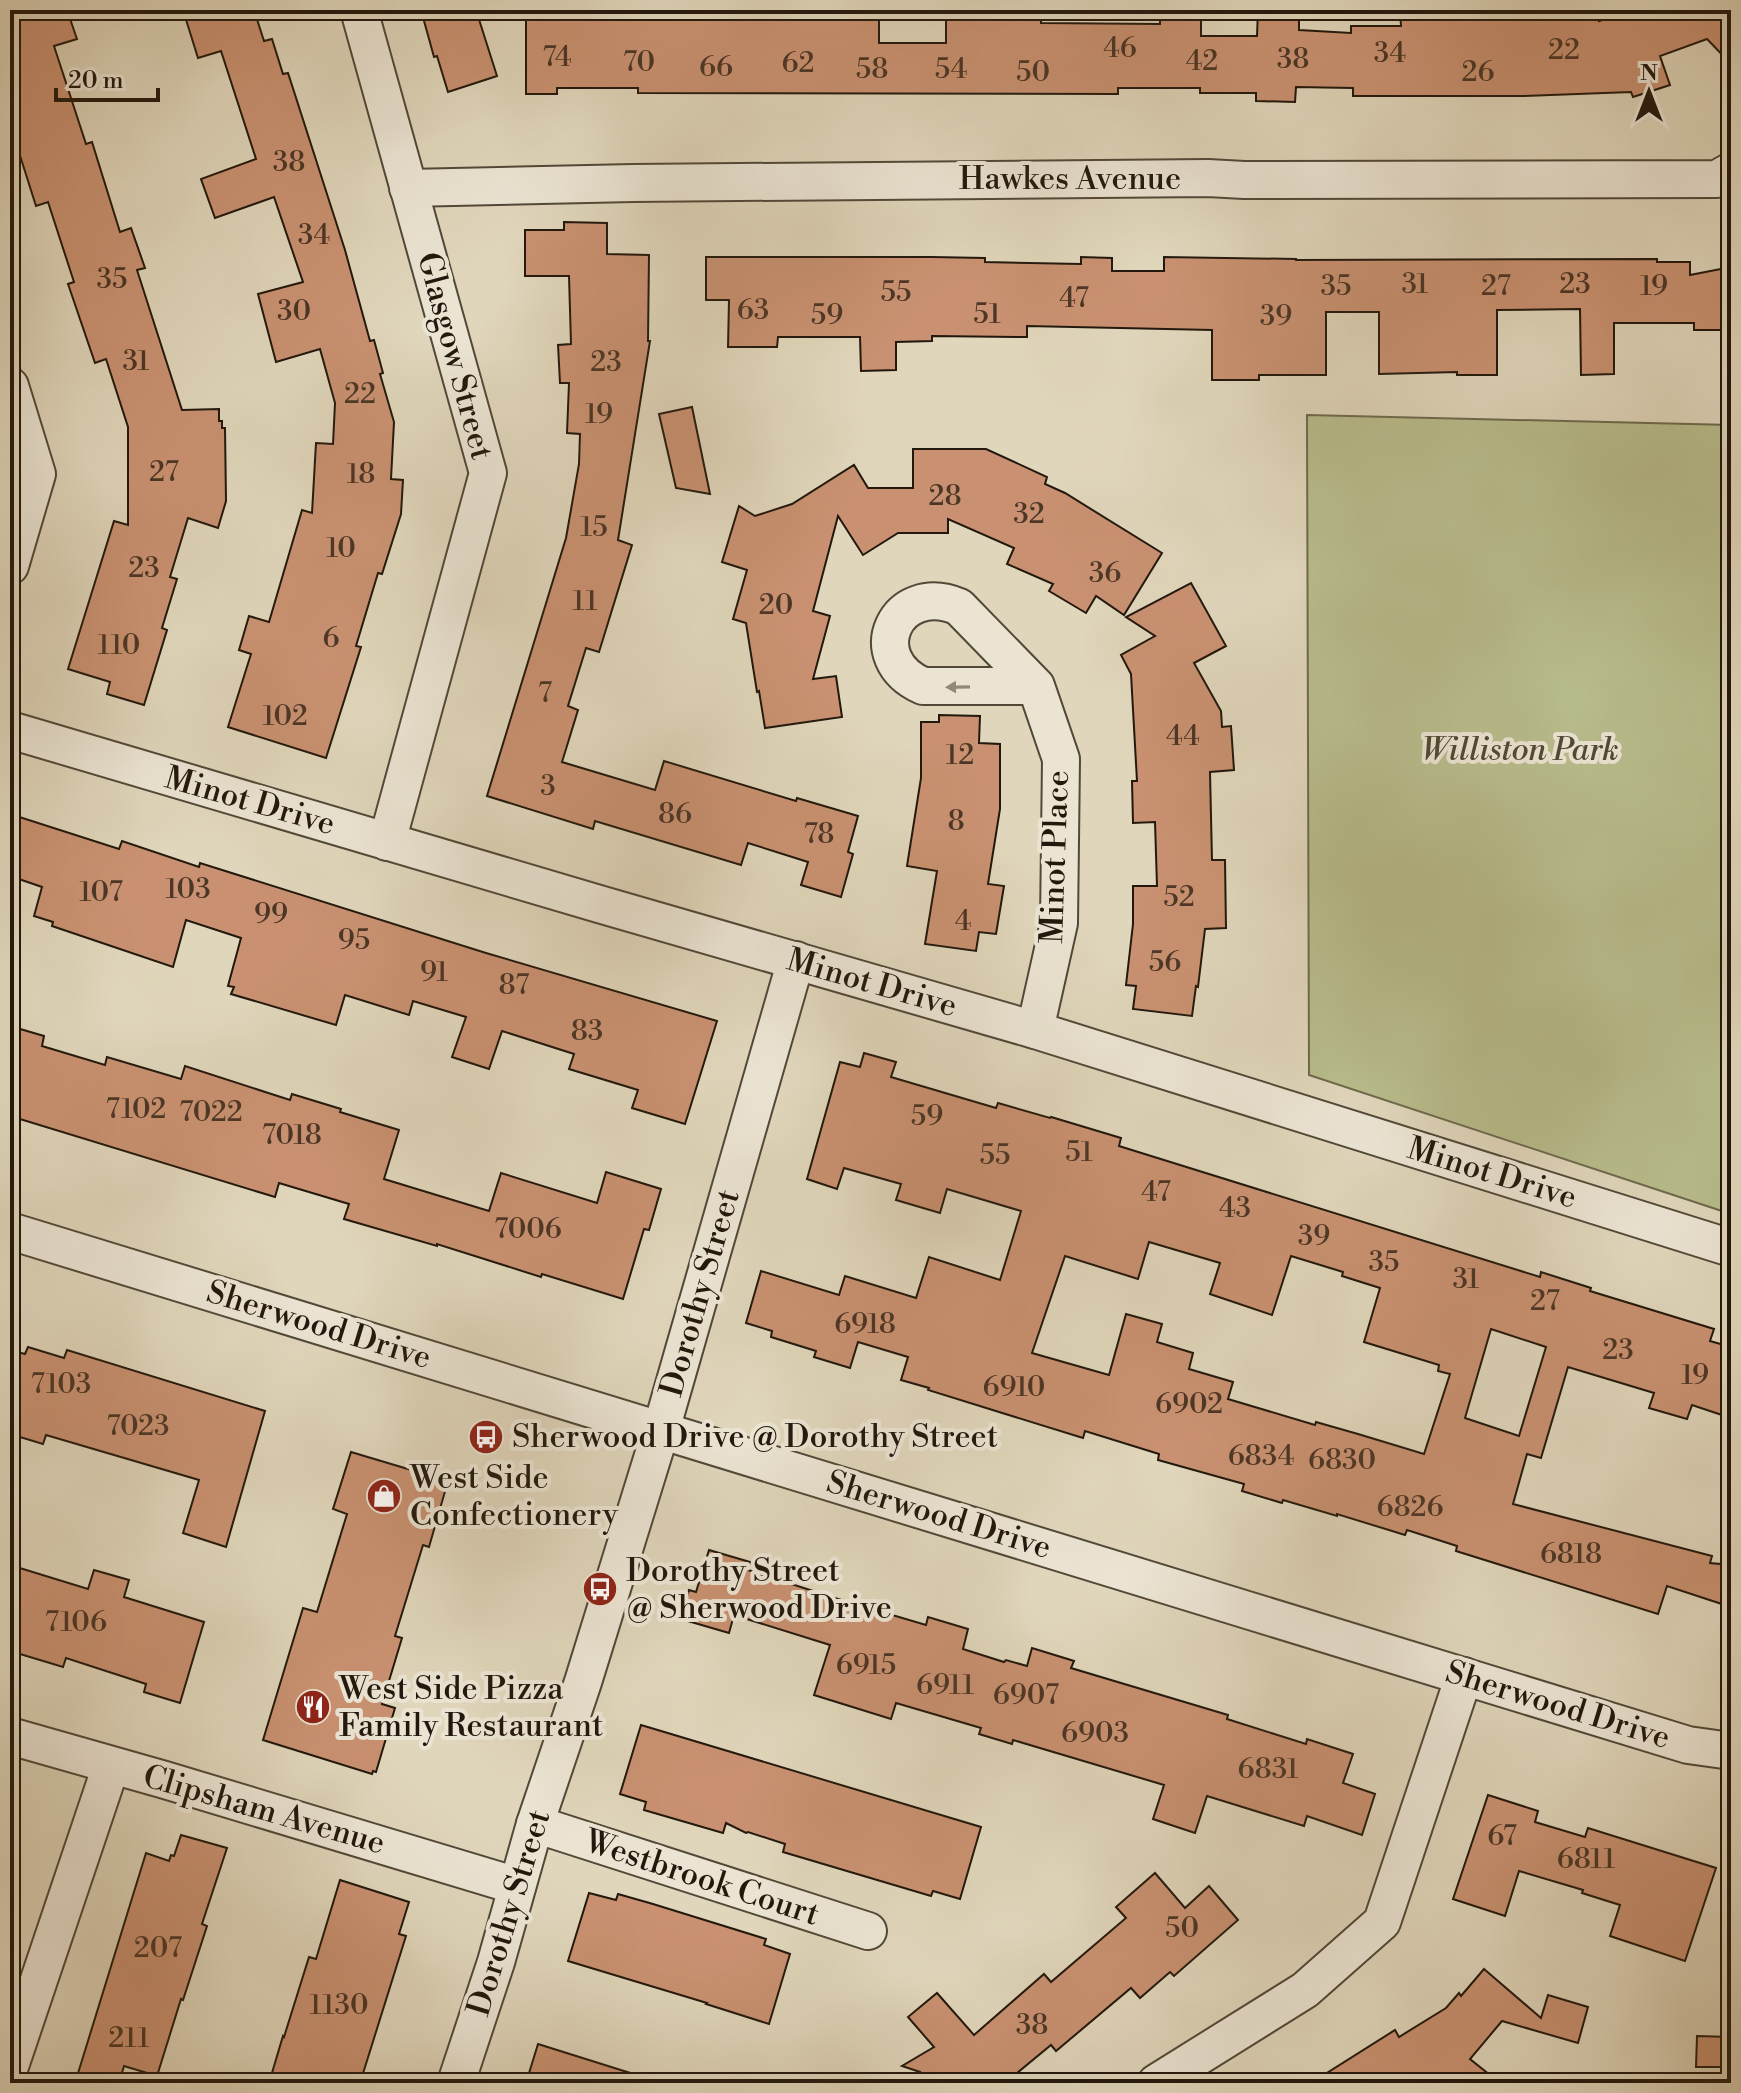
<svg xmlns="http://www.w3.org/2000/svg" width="1741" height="2093" viewBox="0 0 1741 2093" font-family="'Libre Bodoni',serif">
	<rect width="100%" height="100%" fill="#e0d6bb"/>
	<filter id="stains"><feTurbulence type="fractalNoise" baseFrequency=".0025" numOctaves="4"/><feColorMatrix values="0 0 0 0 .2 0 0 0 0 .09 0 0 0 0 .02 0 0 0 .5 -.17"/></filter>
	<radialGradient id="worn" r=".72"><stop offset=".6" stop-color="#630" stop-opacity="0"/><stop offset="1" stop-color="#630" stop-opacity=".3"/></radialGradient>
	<path fill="#b8bc8c" stroke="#6d6a4c" stroke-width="2" d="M1307,415l424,10v789l-422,-139z"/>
	<g fill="#c99171" stroke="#22180d" stroke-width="2" fill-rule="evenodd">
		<path d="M10,10h57l10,29 -23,7 32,98 6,-2 28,90 11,-4 14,40 -8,2 45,140 37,-1v12h3v7h3l1,73 -8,27 -30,-10 -18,59 7,2 -15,49 5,2 -23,75 -37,-11 3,-12 -42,-13 46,-148 14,4v-98l-22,-68 -11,4 -27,-79 6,-2 -26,-80 -12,4 -26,-82z"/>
		<path d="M183,10h71l10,31 8,-2 11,35 5,-1 57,177 25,91 4,-1 9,33 -3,1 14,48 -3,57 12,1 -2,34 -19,60 -4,-1 -22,73 5,1 -35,111 -98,-31 23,-73 -12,-4 10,-34 20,6 33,-112 10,3 4,-70 17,1 2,-41 -15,-54 -44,13 -18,-68 45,-12 -29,-85 -59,21 -14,-39 55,-20 -35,-108 -23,7z"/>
		<path d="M421,10h55l21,66 -49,16 -11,-36 -3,1z"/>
		<path d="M526,10h353v33h67v-33h43v5h52v8l119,1v-14h41v26h56l1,-26h41v20l52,3v-7h50l-1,-16h153v3l46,-2v10l33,-11h99v54l-24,-25 -47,17 10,29 -37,12 -2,-5 -107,4h-171v-8l-57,-1 -1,15 -39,-1v-8h-56v-5h-82v6l-480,-1v-5h-81v6h-31z"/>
		<path d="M564,222l43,1v31l42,1 -1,86h2l-32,199 14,5 -33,107 -13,-4 -18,58 10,4 -16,52 93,28 9,-29 132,40 1,-3 61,18 -10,36 5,2 -12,43 -40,-12 7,-23 -60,-19 -7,22 -146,-44 -2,8 -106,-33 79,-258 13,-74 1,-30 -13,-1 2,-50h-9l-2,-38 13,-1 -2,-68h-44v-46h39z"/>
		<path d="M706,257h226l53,1v4l96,2v-7l31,1v13h52v-14l132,2v1l361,-1v3h33v13l41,-8v63h-37v-7h-80v51l-33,1 -1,-66 -83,1v65h-40v-3l-78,2v-62h-53v63h-67v5h-47v-50l-185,-4v11l-95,-1v5l-36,1v28l-35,1 -1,-34h-82l-1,10h-49l1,-47h-23z"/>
		<path d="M692,407l18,87 -34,-6 -17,-74z"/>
		<path d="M913,449h73l61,28 -2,7 20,9 97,60 -38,62 -28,-19 -10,17 -37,-22 4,-7 -46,-20 7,-16 -66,-29v14h-50l-35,22 -25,-39 -25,95 17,5 -17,63 23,-3 6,41 -77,11 -6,-37 -2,1 -11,-69 -13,-4 14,-49 -25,-8 17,-56 16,10 37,-12 62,-39 14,23h45z"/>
		<path d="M1191,583l35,63 -32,17 27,48 1,16 9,-1 3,44 -24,2 2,88h13l1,68 -21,1 -7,58 -2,-1 -4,30 -59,-7 3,-23 -10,-1 7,-61v-38h24l-2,-64 -22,1 -1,-42h5l-6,-107 -10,-19 34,-19 -29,-19z"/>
		<path d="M939,715l41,1 -1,27 21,1v65l-12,75 16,2 -8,48 -17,-2 -3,19 -51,-7 12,-73 -30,-5 14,-88v-56h18z"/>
		<path d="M10,814l109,35 3,-8 77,26 1,-4 286,90 231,68 -32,103 -53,-16 6,-18 -69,-21 5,-15 -72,-23 -13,38 -37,-12 14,-40 -53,-16 -4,14 -64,-20 -9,30 -105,-31 3,-7 -6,-1 13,-48 -55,-18 -13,47 -121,-41 1,-4 -19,-6 8,-29 -32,-11z"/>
		<path d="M10,1026l34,10 -2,10 63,19 2,-8 74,22 4,-13 105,34 2,-6 49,15 -1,3 59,18 -15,49 105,32 12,-38 96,30 9,-31 55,17 -12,41 -5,-1 -21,70 -81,-25 -1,3 -104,-33v2l-93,-27 5,-15 -70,-21 -4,14 -265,-81z"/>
		<path d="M864,1053l32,9 -5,15 105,31 2,-5 52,15 1,-1 70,21 -2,8 421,131 1,-5 50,16 -1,3 124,38 -4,12 21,6v71l-39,-13 -5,14 -38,-11 5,-15 -86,-26 -27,91 -14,-4 -14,50 199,52 -2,7 21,2v42l-64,-21 -9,28 -202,-63 1,-5 -50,-16 -2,5 -68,-21v2l-54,-16 -1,3 -40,-12 2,-7 -86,-24 1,-6 -74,-23 -2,7 -155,-48 1,-2 -28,-8 7,-23 -50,-15 -8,26 -36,-11 2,-6 -45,-14 1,-6 -26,-8 15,-52 78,24 6,-19 71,22 13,-41 71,23 21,-69 -74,-22 -7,24 -44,-13 5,-16 -57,-16 -7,21 -30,-10 33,-117 20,5zM1149,1242l71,21 -10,31 62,21 19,-59 52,16 -1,4 38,12 -16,54 75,23 -1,6 12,3 -26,80 -66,-20 -42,-12 -1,3 -87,-26 5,-17 -44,-13 4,-16 -36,-11 5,-18 -36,-10 -17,61 -77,-22 33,-97 73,23zM1491,1329l55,18 -27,89 -54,-18z"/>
		<path d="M28,1347l36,11 3,-8 198,61 -39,136 -43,-14 16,-53 -153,-45 -3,9 -33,-10v-84l15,4z"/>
		<path d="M351,1452l97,29 -19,66 -6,-2 -28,91 7,2 -20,66 13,4 -19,64 -3,-1 -1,3 -109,-34 40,-132 14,4 30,-98 -14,-5z"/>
		<path d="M709,1550l41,12 -2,8 90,29 88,26 2,-8 40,12 -5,20 41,13 2,-2 21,6 5,-18 42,13 -3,7 157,47 -1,4 79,25 1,-5 46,15 -10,29 32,11 -13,41 -55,-19 -3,10 -97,-30 -12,37 -42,-14 11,-34 -151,-45 -1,4 -33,-10 2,-6 -85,-25 -5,16 -77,-24 16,-50 -96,-30 -5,18 -48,-14 8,-29 7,2z"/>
		<path d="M10,1565l78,24 6,-19 35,10 -5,17 80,25 -24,81 -36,-11 2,-8 -80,-26 -3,9 -53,-16z"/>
		<path d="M641,1725l340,102 -21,72 -27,-8 -2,5 -148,-44 2,-8 -37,-12 -2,1 -20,-10 -3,10 -79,-23 2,-8 -26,-8z"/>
		<path d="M1488,1795l50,16 -3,11 50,15 3,-9 128,40 -31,93 -75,-25 10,-31 -38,-12 1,-3 -64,-19 -14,45 -52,-17z"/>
		<path d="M181,1835l46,13 -25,76 5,2 -24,74 -2,-1 -24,77 -33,-10 -5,17h-44l71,-230 23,8 2,-6 3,1z"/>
		<path d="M1155,1873l30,35 24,-22 29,34 -64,56 -4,-4 -30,26 -9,-10 -75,63 -5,-6 -46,38h-88l3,-11 -18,-6 32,-19 -26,-30 29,-24 37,42 70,-61 7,8 75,-64 -10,-11z"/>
		<path d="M340,1880l69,22 -10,32 7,2 -46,147h-91l14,-47 1,1 25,-80 7,2z"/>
		<path d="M589,1893l27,7 2,-6 35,10 113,35 -2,6 26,9 -21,70 -63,-20 1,-1 -139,-42z"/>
		<path d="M1484,1969l57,49 7,-23 40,12 -10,36 -76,-22 -32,38 30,24h-189l84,-53 4,7 47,-29 13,-15 2,3z"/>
		<path d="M1697,2036l34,1v30h-35z"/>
		<path d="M538,2044l105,33 -1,6h-116z"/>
	</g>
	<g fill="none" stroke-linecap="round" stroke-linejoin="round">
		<g stroke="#524838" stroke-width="40">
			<g id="minor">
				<path d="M359,10l129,463 -101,369"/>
				<path d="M408,188l225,-5 575,-5 36,2 473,-1 14,-8"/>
				<path d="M10,386l27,88 -27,92"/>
				<path d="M10,730l589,174 436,126 696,218"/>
				<path d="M1035,1030l24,-107 2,-164 -25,-73 -77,-79c-63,-27 -99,51 -36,79h113"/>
				<path d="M10,1231l1678,514 43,6"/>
				<path d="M10,1736l155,44 352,106"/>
				<path d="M535,1824l333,107"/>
				<path d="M10,2066l101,-300"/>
				<path d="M456,2083l40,-121 39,-138 48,-142 78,-252 135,-470"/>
				<path d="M1156,2083l149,-93 77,-68 82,-246"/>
			</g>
		</g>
		<use href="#minor" stroke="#ebe4d3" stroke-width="36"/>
	</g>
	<defs><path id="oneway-solid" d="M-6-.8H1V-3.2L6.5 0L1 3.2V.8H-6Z" transform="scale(2)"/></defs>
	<use fill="#91887a" href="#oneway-solid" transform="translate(958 687) rotate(179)"/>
	<defs>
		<g id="bus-disc" transform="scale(1.8)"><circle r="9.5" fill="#8f2418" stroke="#ebe4d3"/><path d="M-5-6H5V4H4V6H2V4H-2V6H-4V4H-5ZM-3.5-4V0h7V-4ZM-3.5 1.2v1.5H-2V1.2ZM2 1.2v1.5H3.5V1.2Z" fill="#fff"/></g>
		<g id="shop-disc" transform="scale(1.8)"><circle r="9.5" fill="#8f2418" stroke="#ebe4d3"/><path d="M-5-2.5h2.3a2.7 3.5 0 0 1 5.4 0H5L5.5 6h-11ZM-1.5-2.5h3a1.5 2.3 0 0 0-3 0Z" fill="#fff"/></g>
		<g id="restaurant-disc" transform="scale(1.8)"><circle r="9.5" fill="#8f2418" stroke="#ebe4d3"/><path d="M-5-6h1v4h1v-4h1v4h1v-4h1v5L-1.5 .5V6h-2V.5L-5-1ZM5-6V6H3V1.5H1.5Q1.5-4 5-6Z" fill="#fff"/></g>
	</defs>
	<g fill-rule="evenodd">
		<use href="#bus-disc" x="486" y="1437"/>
		<use href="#shop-disc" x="384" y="1496"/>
		<use href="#bus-disc" x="600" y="1589"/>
		<use href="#restaurant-disc" x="313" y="1707"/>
	</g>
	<g text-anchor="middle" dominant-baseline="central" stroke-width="8" stroke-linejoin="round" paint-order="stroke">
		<g font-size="28" fill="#4c3626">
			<text x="1120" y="48">46</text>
			<text x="1564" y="50">22</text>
			<text x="1390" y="53">34</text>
			<text x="557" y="57">74</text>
			<text x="1293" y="59">38</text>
			<text x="1202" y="61">42</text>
			<text x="639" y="62">70</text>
			<text x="798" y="63">62</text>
			<text x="716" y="67">66</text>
			<text x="872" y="69">58</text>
			<text x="951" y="69">54</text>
			<text x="1033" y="72">50</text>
			<text x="1478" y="72">26</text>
			<text x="289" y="162">38</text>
			<text x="314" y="235">34</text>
			<text x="112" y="279">35</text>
			<text x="1415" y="284">31</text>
			<text x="1575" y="284">23</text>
			<text x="1336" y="286">35</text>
			<text x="1496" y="286">27</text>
			<text x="1654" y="286">19</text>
			<text x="896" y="292">55</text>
			<text x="1074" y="298">47</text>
			<text x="753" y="310">63</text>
			<text x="294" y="311">30</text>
			<text x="987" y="314">51</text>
			<text x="827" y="315">59</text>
			<text x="1276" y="316">39</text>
			<text x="136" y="361">31</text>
			<text x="606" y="362">23</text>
			<text x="360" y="394">22</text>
			<text x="599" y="414">19</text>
			<text x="164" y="472">27</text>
			<text x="361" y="474">18</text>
			<text x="945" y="496">28</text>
			<text x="1029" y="514">32</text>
			<text x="594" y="527">15</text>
			<text x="341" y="548">10</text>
			<text x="144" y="568">23</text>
			<text x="1105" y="573">36</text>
			<text x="585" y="601">11</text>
			<text x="776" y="605">20</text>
			<text x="331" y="638">6</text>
			<text x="119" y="645">110</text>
			<text x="545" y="693">7</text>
			<text x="285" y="716">102</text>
			<text x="1183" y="736">44</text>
			<text x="960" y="755">12</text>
			<text x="548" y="786">3</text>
			<text x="675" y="814">86</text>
			<text x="956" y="821">8</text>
			<text x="819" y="834">78</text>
			<text x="188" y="889">103</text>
			<text x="101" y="892">107</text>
			<text x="1179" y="897">52</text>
			<text x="271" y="914">99</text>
			<text x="963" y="921">4</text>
			<text x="354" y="940">95</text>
			<text x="1165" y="962">56</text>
			<text x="434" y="972">91</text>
			<text x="514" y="985">87</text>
			<text x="587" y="1031">83</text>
			<text x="136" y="1109">7102</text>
			<text x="211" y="1112">7022</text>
			<text x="927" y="1116">59</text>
			<text x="292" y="1135">7018</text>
			<text x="1079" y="1152">51</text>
			<text x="995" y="1155">55</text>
			<text x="1156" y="1192">47</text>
			<text x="1235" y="1208">43</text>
			<text x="528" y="1229">7006</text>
			<text x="1314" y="1236">39</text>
			<text x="1384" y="1262">35</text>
			<text x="1466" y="1279">31</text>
			<text x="1545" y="1301">27</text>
			<text x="865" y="1324">6918</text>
			<text x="1618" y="1350">23</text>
			<text x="1695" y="1375">19</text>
			<text x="61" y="1384">7103</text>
			<text x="1014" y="1387">6910</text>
			<text x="1189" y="1404">6902</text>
			<text x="138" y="1426">7023</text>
			<text x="1261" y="1456">6834</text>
			<text x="1342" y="1460">6830</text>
			<text x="1410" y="1507">6826</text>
			<text x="1571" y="1554">6818</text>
			<text x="76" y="1622">7106</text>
			<text x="866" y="1665">6915</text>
			<text x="945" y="1685">6911</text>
			<text x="1026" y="1695">6907</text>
			<text x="1095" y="1733">6903</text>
			<text x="1268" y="1769">6831</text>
			<text x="1502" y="1836">67</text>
			<text x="1586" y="1859">6811</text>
			<text x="1182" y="1928">50</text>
			<text x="158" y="1948">207</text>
			<text x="339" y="2005">1130</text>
			<text x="1032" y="2025">38</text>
			<text x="129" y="2038">211</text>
		</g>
		<g font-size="32" fill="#22180d" stroke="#ebe4d3">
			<text x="1070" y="179">Hawkes Avenue</text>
			<text transform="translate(455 356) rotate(75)">Glasgow Street</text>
			<text transform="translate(250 801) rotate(16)">Minot Drive</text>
			<text transform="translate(1055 857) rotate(-88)">Minot Place</text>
			<text transform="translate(872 983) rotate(16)">Minot Drive</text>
			<text transform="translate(1492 1173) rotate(17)">Minot Drive</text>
			<text transform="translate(700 1293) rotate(-74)">Dorothy Street</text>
			<text transform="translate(319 1325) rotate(17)">Sherwood Drive</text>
			<text transform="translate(939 1515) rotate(17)">Sherwood Drive</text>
			<text transform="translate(1558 1705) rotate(17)">Sherwood Drive</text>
			<text transform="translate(264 1810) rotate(16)">Clipsham Avenue</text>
			<text transform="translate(702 1878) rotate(18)">Westbrook Court</text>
			<text transform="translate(509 1913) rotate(-73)">Dorothy Street</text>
		</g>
		<g font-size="32" font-style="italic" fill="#4f4933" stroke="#ebe4d3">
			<text x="1520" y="750">Williston Park</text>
		</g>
		<g font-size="32" fill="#22180d" stroke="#ebe4d3" text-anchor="start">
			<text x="512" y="1437">Sherwood Drive @ Dorothy Street</text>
			<text x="410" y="1478">West Side<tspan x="410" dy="37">Confectionery</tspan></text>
			<text x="626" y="1571">Dorothy Street<tspan x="626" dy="37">@ Sherwood Drive</tspan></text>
			<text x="339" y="1689">West Side Pizza<tspan x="339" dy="37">Family Restaurant</tspan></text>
		</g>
	</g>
	<rect width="1741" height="2093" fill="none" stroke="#e0d6bb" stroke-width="40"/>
	<rect x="12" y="12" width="1717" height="2069" fill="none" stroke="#22180d" stroke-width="4"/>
	<rect x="20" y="20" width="1701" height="2053" fill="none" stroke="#22180d" stroke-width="2"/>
	<g transform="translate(1649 92)" stroke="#ebe4d3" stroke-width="6" paint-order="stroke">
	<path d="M0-6L14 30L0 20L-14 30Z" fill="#22180d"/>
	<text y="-12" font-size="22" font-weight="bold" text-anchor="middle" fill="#22180d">N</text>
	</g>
	<path d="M56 88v12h102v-12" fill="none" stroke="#22180d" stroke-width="4"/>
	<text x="68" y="88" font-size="24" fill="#22180d" stroke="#ebe4d3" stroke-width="6" paint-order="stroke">20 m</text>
	<rect width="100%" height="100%" filter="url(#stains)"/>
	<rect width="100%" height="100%" fill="url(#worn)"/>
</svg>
